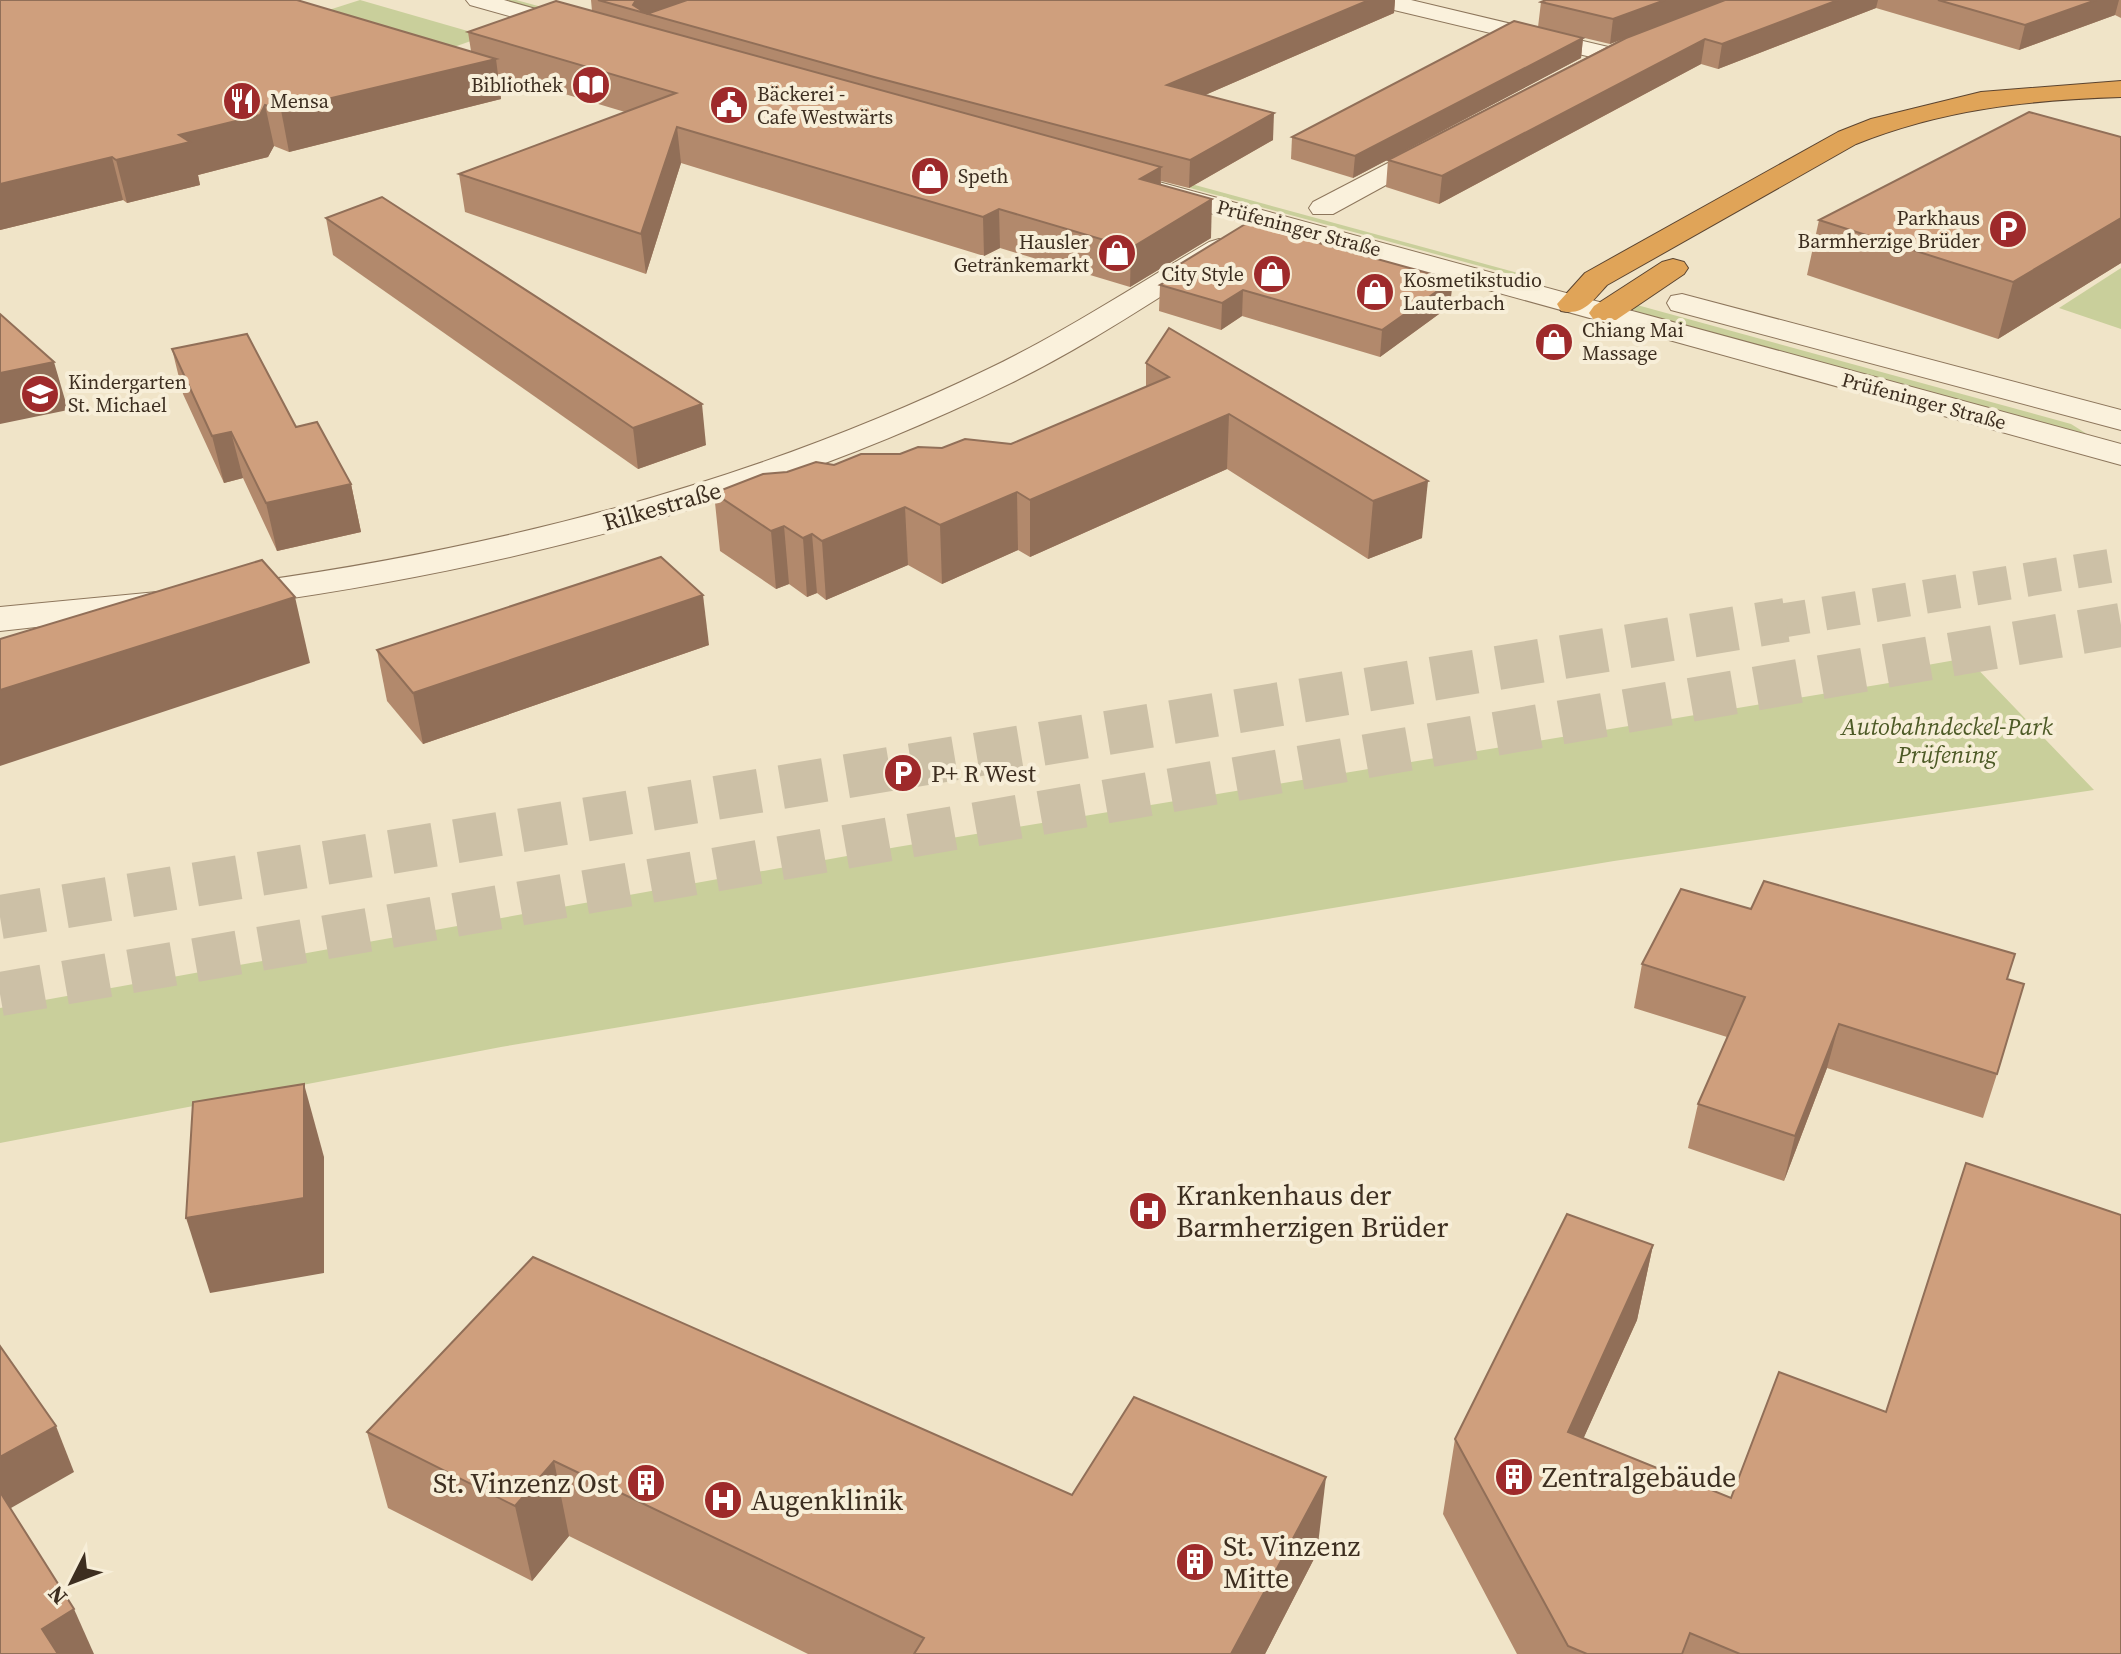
<svg xmlns="http://www.w3.org/2000/svg" width="2121" height="1654" viewBox="0 0 2121 1654" font-family="'Source Serif 4',serif">
	<rect width="100%" height="100%" fill="#f0e4c8"/>
	<g fill="#c9cf9b">
		<path d="M360,0l125,36 -48,17 -127,-37z"/>
		<path d="M492,0h24l1002,273 -5,2z"/>
		<path d="M2121,268v61l-62,-21z"/>
		<path d="M1637,305l434,119 16,10 -440,-117 -15,-8z"/>
		<path d="M1967,658l127,132 -480,71 -1113,186 -501,96v-135l897,-161 1010,-167 -8,-10z"/>
	</g>
	<g fill="none" stroke-linecap="round" stroke-linejoin="round">
		<path stroke="#ccc0a6" stroke-width="34" stroke-dasharray="34 17" stroke-linecap="butt" d="M1774,622l347,-58"/>
		<g stroke="#ccc0a6" stroke-width="44" stroke-dasharray="44 22" stroke-linecap="butt">
			<path d="M0,917l1786,-297"/>
			<path d="M0,994l2121,-369"/>
		</g>
		<g stroke="#8d765c" stroke-width="2">
			<g id="minor">
				<path d="M1369,0h42l210,50 3,5 -12,7 -239,-57z"/>
				<path d="M1440,136l10,2 3,6 -3,6 -117,64h-20l-4,-6 4,-6z"/>
				<path d="M1219,239l10,3 5,6 -5,6c-72,44 -142,92 -218,129 -247,121 -511,188 -782,224l-14,-3 -5,-8 5,-8 14,-3c264,-35 519,-100 759,-216 77,-37 148,-84 221,-127z"/>
				<path d="M157,592l14,4 5,8 -5,8 -171,19v-24z"/>
			</g>
		</g>
		<g stroke="#8d765c" stroke-width="2">
			<g id="tertiary">
				<path d="M466,0h38l85,24 3,5 -12,7 -110,-31z"/>
				<path d="M1155,181l966,263v21l-976,-270 -4,-6 4,-6z"/>
				<path d="M1682,294l439,116v20l-450,-120 -4,-7 4,-7z"/>
			</g>
		</g>
		<g stroke="#5b4430" stroke-width="2">
			<g id="motorway">
				<path d="M2121,81v16c-92,3 -178,12 -265,47l-249,141c-15,16 -23,31 -46,26l-4,-7 28,-31 253,-141 33,-13 110,-27z"/>
				<path d="M1673,259l11,3 4,6 -4,6 -68,46h-22l-5,-7 5,-7 68,-44z"/>
			</g>
		</g>
		<use href="#minor" fill="#faf1dc" fill-rule="evenodd"/>
		<use href="#tertiary" fill="#faf1dc" fill-rule="evenodd"/>
		<use href="#motorway" fill="#e0a458" fill-rule="evenodd"/>
	</g>
	<g fill="#b2896c">
		<path d="M0,0l471,51 -3,-19 124,-21 -1,-11h804l-1,13 -189,82 68,45 -84,48 -28,-7v4l50,53 -81,49 -130,-39 -16,8 -303,-93 -35,111 -181,-62 -6,-38 166,-62 -127,-38 3,25 -212,53 -15,-6 -6,11 -70,18 2,10 -73,18 -4,-3 -123,30z"/>
		<path d="M1546,0h575v18l-6,-3 -96,35 -143,-42 -158,61 -17,-5 -262,140 -53,-17 2,-27 236,-122 -14,6 -72,-17 3,-25z"/>
		<path d="M1583,38l-2,20 -228,120 -62,-19 1,-22z"/>
		<path d="M2121,137v126l-123,76 -191,-64 12,-55z"/>
		<path d="M326,218l380,227 -68,24 -305,-214z"/>
		<path d="M1167,272l283,34 -70,51 -138,-41 -21,14 -62,-19 1,-26 7,-4z"/>
		<path d="M1169,328l253,210 -54,21 -141,-90 -197,88 -12,-7 -76,34 -34,-19 -82,35 -9,-7 -10,4 -18,-13 -13,5 -56,-38 -6,-58 73,-21 155,-24 69,-4 135,-57v-24z"/>
		<path d="M172,349l179,135 10,48 -84,19 -34,-73 -19,5 -41,-89z"/>
		<path d="M709,645l-286,99 -36,-43 -10,-51z"/>
		<path d="M1751,909l256,70 -10,95 -14,44 -156,-50 -43,113 -96,-33 10,-44 29,-67 -93,-29 8,-44z"/>
		<path d="M1653,1245l-16,75 -54,119 148,59 155,-86 235,242h-604l-74,-140 12,-75z"/>
		<path d="M367,1432l705,63 245,58 -52,101h-457l-239,-118 -37,45 -144,-73z"/>
	</g>
	<g fill="#916f58">
		<path d="M636,0h63l-44,16 -21,-6 -1,-5z"/>
		<path d="M1369,0h26l-1,13 -228,99 1,-27z"/>
		<path d="M1665,0h61l-116,44 3,-25z"/>
		<path d="M1838,0h40l-2,8 -158,61 4,-25z"/>
		<path d="M2096,0h23l-4,15 -96,35 6,-25z"/>
		<path d="M1583,38l-2,20 -228,120 2,-22z"/>
		<path d="M1705,39l-4,25 -262,140 3,-28z"/>
		<path d="M496,59l5,40 -212,53 -8,-42z"/>
		<path d="M265,105l9,41 -6,11 -70,18 2,10 -73,18 -11,-43 63,-25z"/>
		<path d="M1274,113l-1,27 -84,48 1,-28z"/>
		<path d="M677,127l4,36 -35,111 -5,-40z"/>
		<path d="M112,157l11,43 -123,30v-46z"/>
		<path d="M1161,167l-1,38 -20,-26z"/>
		<path d="M1212,199l-1,39 -81,49 1,-39z"/>
		<path d="M999,209l1,39 -16,8 -1,-39z"/>
		<path d="M2121,218v45l-123,76 15,-57z"/>
		<path d="M1453,280l-3,26 -70,51 2,-27z"/>
		<path d="M1243,290l-1,26 -21,14 1,-27z"/>
		<path d="M54,362l14,48 -68,14v-51z"/>
		<path d="M702,404l4,41 -68,24 -5,-41z"/>
		<path d="M1229,414l-2,55 -197,88v-57z"/>
		<path d="M231,432l12,46 -19,5 -12,-47z"/>
		<path d="M1428,481l-6,57 -54,21 5,-58z"/>
		<path d="M351,484l10,48 -84,19 -11,-48z"/>
		<path d="M1017,492l1,58 -76,34 -2,-59z"/>
		<path d="M905,507l3,58 -82,35 -4,-59z"/>
		<path d="M784,526l5,58 -13,5 -5,-58z"/>
		<path d="M812,534l5,59 -10,4 -4,-59z"/>
		<path d="M703,595l6,50 -286,99 -10,-51z"/>
		<path d="M295,597l15,66 -310,103v-76z"/>
		<path d="M1839,1024l-12,44 -43,113 11,-45z"/>
		<path d="M304,1084l20,73v116l-114,20 -24,-75z"/>
		<path d="M1653,1245l-16,75 -85,188 16,-76z"/>
		<path d="M56,1426l18,46 -70,40 -4,-8v-47z"/>
		<path d="M554,1461l15,75 -37,45 -17,-75z"/>
		<path d="M1326,1477l-9,76 -52,101h-34z"/>
		<path d="M74,1609l20,45h-41l-11,-25z"/>
	</g>
	<g fill="#cf9f7d" stroke="#916f58" stroke-width="2">
		<path d="M0,0h297l199,59 -215,51 -16,-5 -5,10 -81,20 11,7 -74,18 -4,-3 -112,27z"/>
		<path d="M598,0h38l-3,5 14,9 40,-14h682l-202,85 107,28 -84,47 -316,-83z"/>
		<path d="M1546,0h119l-52,19 -72,-17z"/>
		<path d="M1725,0h113l-116,44 -17,-5 -263,137 -54,-16 238,-122z"/>
		<path d="M1938,0h158l-71,25z"/>
		<path d="M556,1l605,166 -21,12 72,20 -81,49 -132,-39 -16,8 -306,-90 -36,107 -182,-60 217,-81 -208,-61z"/>
		<path d="M1514,21l69,17 -228,118 -63,-19z"/>
		<path d="M2029,112l92,25v81l-108,64 -194,-62z"/>
		<path d="M382,197l320,207 -69,24 -307,-210z"/>
		<path d="M1247,223l206,57 -71,50 -139,-40 -21,13 -62,-18 17,-10 -10,-3z"/>
		<path d="M0,314l54,48 -54,11z"/>
		<path d="M1169,328l259,153 -55,20 -144,-87 -199,86 -13,-8 -77,33 -35,-18 -83,34 -10,-7 -9,4 -19,-12 -13,5 -57,-38 49,-19 24,-2 29,-10 18,3 27,-11h39l18,-7 24,1 23,-9 46,5 158,-67 -23,-14z"/>
		<path d="M247,334l49,93 21,-5 34,62 -85,19 -35,-71 -19,4 -40,-87z"/>
		<path d="M661,557l42,38 -290,98 -36,-43z"/>
		<path d="M262,560l33,37 -295,93v-51z"/>
		<path d="M1764,881l251,73 -8,25 17,5 -27,90 -158,-50 -44,112 -97,-32 47,-107 -103,-33 39,-75 70,20z"/>
		<path d="M304,1084v114l-118,20 7,-116z"/>
		<path d="M1966,1163l155,52v439h-381l-50,-21 -8,21h-95l-19,-8 -113,-207 112,-225 86,31 -85,187 163,66 48,-126 107,40z"/>
		<path d="M533,1257l539,238 62,-98 192,80 -95,177h-317l10,-16 -370,-177 -39,45 -148,-74z"/>
		<path d="M0,1346l56,80 -56,31z"/>
		<path d="M0,1492l74,117 -32,20 16,25h-58z"/>
	</g>
	<defs>
		<g id="library-disc" transform="scale(2)"><circle r="9.5" fill="#9e2a2b" stroke="#f7eed8"/><path d="M-6-4Q-3-5.5-.7-3.5V5Q-3 3-6 4ZM6-4Q3-5.5 .7-3.5V5Q3 3 6 4Z" fill="#fff"/></g>
		<g id="restaurant-disc" transform="scale(2)"><circle r="9.5" fill="#9e2a2b" stroke="#f7eed8"/><path d="M-5-6h1v4h1v-4h1v4h1v-4h1v5L-1.5 .5V6h-2V.5L-5-1ZM5-6V6H3V1.5H1.5Q1.5-4 5-6Z" fill="#fff"/></g>
		<g id="civic-disc" transform="scale(2)"><circle r="9.5" fill="#9e2a2b" stroke="#f7eed8"/><path d="M-.6-6.5H3V-4.5H.6V-3L4-1V1h2V6H-6V1h2V-1L-.6-3ZM-1.2 2.5V6h2.4V2.5Z" fill="#fff"/></g>
		<g id="shop-disc" transform="scale(2)"><circle r="9.5" fill="#9e2a2b" stroke="#f7eed8"/><path d="M-5-2.5h2.3a2.7 3.5 0 0 1 5.4 0H5L5.5 6h-11ZM-1.5-2.5h3a1.5 2.3 0 0 0-3 0Z" fill="#fff"/></g>
		<g id="parking-disc" transform="scale(2)"><circle r="9.5" fill="#9e2a2b" stroke="#f7eed8"/><path d="M-3.5-5.5H1a3.5 3.5 0 0 1 0 7H-1V5.5H-3.5ZM-1-3.4V-.6H.8a1.4 1.4 0 0 0 0-2.8Z" fill="#fff"/></g>
		<g id="school-disc" transform="scale(2)"><circle r="9.5" fill="#9e2a2b" stroke="#f7eed8"/><path d="M0-5L7-2L0 1L-7-2ZM-4 1L0 2.5L4 1V4Q0 6-4 4Z" fill="#fff"/></g>
		<g id="hospital-disc" transform="scale(2)"><circle r="9.5" fill="#9e2a2b" stroke="#f7eed8"/><path d="M-5-5h3v3.5h4V-5h3V5h-3V1.5h-4V5h-3Z" fill="#fff"/></g>
		<g id="building-disc" transform="scale(2)"><circle r="9.5" fill="#9e2a2b" stroke="#f7eed8"/><path d="M-4-6H4V6H1V3H-1V6H-4ZM-2.5-4.3h1.7v1.8h-1.7ZM.8-4.3h1.7v1.8H.8ZM-2.5-1h1.7V.8h-1.7ZM.8-1h1.7V.8H.8Z" fill="#fff"/></g>
	</defs>
	<g fill-rule="evenodd">
		<use href="#library-disc" x="591" y="85"/>
		<use href="#restaurant-disc" x="242" y="101"/>
		<use href="#civic-disc" x="729" y="105"/>
		<use href="#shop-disc" x="930" y="176"/>
		<use href="#parking-disc" x="2008" y="229"/>
		<use href="#shop-disc" x="1117" y="253"/>
		<use href="#shop-disc" x="1272" y="274"/>
		<use href="#shop-disc" x="1375" y="292"/>
		<use href="#shop-disc" x="1554" y="342"/>
		<use href="#school-disc" x="40" y="394"/>
		<use href="#parking-disc" x="903" y="773"/>
		<use href="#hospital-disc" x="1148" y="1211"/>
		<use href="#building-disc" x="1514" y="1477"/>
		<use href="#building-disc" x="646" y="1483"/>
		<use href="#hospital-disc" x="723" y="1500"/>
		<use href="#building-disc" x="1195" y="1562"/>
	</g>
	<g text-anchor="middle" dominant-baseline="central" stroke-width="8" stroke-linejoin="round" paint-order="stroke">
		<g font-size="20" fill="#3d2e20" stroke="#f7eed8" text-anchor="start">
			<text x="563" y="85" text-anchor="end">Bibliothek</text>
			<text x="757" y="94">Bäckerei -<tspan x="757" dy="23">Cafe Westwärts</tspan></text>
			<text x="270" y="101">Mensa</text>
			<text x="958" y="176">Speth</text>
			<text x="1980" y="218" text-anchor="end">Parkhaus<tspan x="1980" dy="23">Barmherzige Brüder</tspan></text>
			<text x="1089" y="242" text-anchor="end">Hausler<tspan x="1089" dy="23">Getränkemarkt</tspan></text>
			<text x="1244" y="274" text-anchor="end">City Style</text>
			<text x="1403" y="280">Kosmetikstudio<tspan x="1403" dy="23">Lauterbach</tspan></text>
			<text x="1582" y="330">Chiang Mai<tspan x="1582" dy="23">Massage</tspan></text>
			<text x="68" y="382">Kindergarten<tspan x="68" dy="23">St. Michael</tspan></text>
		</g>
		<g font-size="20" fill="#3d2e20" stroke="#f7eed8">
			<text transform="translate(1299 228) rotate(15)">Prüfeninger Straße</text>
			<text transform="translate(1924 401) rotate(15)">Prüfeninger Straße</text>
		</g>
		<g font-size="24" fill="#3d2e20" stroke="#f7eed8">
			<text transform="translate(662 506) rotate(-16)">Rilkestraße</text>
		</g>
		<g font-size="24" font-style="italic" fill="#4d5a26" stroke="#f7eed8">
			<text x="1947" y="726">Autobahndeckel-Park<tspan x="1947" dy="28">Prüfening</tspan></text>
		</g>
		<g font-size="24" fill="#3d2e20" stroke="#f7eed8" text-anchor="start">
			<text x="931" y="773">P+ R West</text>
		</g>
		<g font-size="28" fill="#3d2e20" stroke="#f7eed8" text-anchor="start">
			<text x="1176" y="1195">Krankenhaus der<tspan x="1176" dy="32">Barmherzigen Brüder</tspan></text>
			<text x="1542" y="1477">Zentralgebäude</text>
			<text x="618" y="1483" text-anchor="end">St. Vinzenz Ost</text>
			<text x="751" y="1500">Augenklinik</text>
			<text x="1223" y="1546">St. Vinzenz<tspan x="1223" dy="32">Mitte</tspan></text>
		</g>
	</g>
	<g transform="translate(72 1582) rotate(228)" stroke="#f7eed8" stroke-width="6" paint-order="stroke">
	<path d="M0-6L14 30L0 20L-14 30Z" fill="#3d2e20"/>
	<text y="-12" font-size="22" font-weight="bold" text-anchor="middle" fill="#3d2e20">N</text>
	</g>
</svg>
